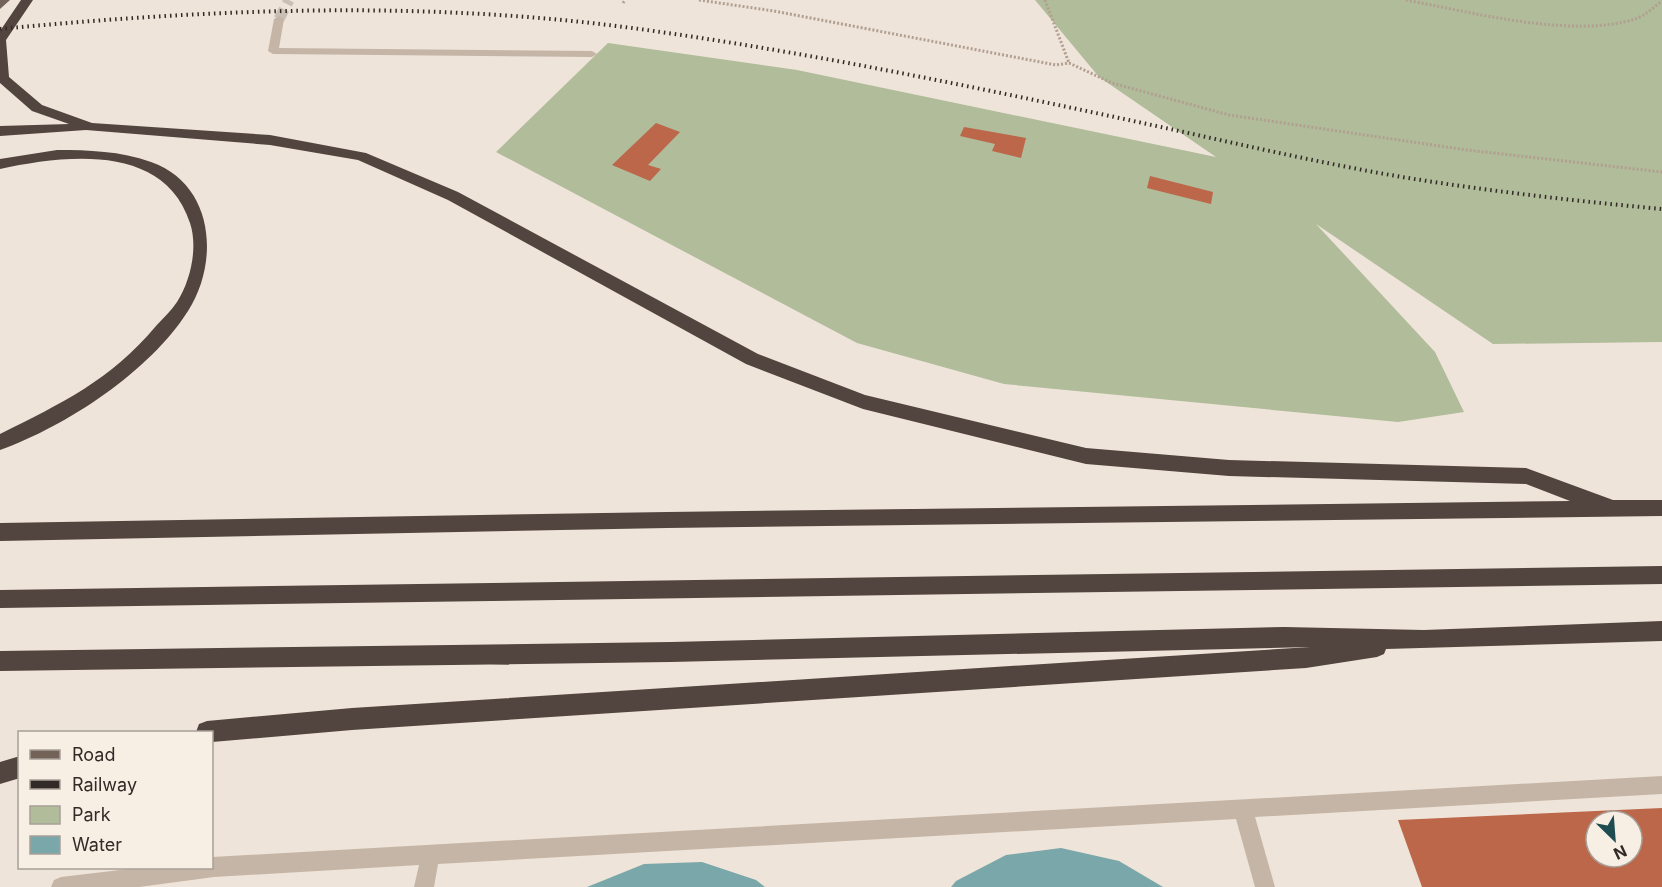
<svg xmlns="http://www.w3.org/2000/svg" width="1662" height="887" viewBox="0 0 1662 887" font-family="Inter,sans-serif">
	<rect width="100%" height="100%" fill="#efe4d9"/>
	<path fill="#b0bc9a" d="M1035,0h627v342l-169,2 -177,-120 119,128 29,60 -66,10 -394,-38 -147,-41 -361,-191 112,-109 189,27 419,87 -117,-80z"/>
	<g fill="#7aa7a9">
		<path d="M1061,848l58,13 44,26h-212l5,-6 50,-26z"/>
		<path d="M702,862l54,18 9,7h-178l57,-23z"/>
	</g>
	<g fill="#bc664a" fill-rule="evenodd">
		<path d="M656,123l24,9 -32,33 13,4 -11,12 -38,-16z"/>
		<path d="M964,127l62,11 -5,20 -29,-7 3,-7 -35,-8z"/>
		<path d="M1150,176l63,16 -2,12 -64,-16z"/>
		<path d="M1662,808v79h-240l-24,-67zM1596,821h36v36h-36z"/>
	</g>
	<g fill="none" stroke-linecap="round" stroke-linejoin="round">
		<path stroke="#c9bfb5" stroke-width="11" stroke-dasharray="11 6" stroke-linecap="butt" d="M279,19l10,-19"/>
		<g stroke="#b19f90" stroke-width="3" stroke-dasharray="2 2" stroke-linecap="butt">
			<path d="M699,0l75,11 282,54 13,-2 43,20 117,32 238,35 195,22"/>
			<path d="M1045,0l24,63"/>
			<path d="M1406,0c64,12 167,39 229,19 10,-3 19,-12 27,-18"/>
			<path d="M623,3l2,-3"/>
		</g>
		<g fill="#c5b5a6" fill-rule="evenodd">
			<path d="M279,16l5,3 -5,29 313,3 5,3 -5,3 -319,-3 -5,-3 6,-32z"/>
			<path d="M1662,776v18l-407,23 20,70h-20l-19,-68 -798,45 -4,23h-20l5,-22 -205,12 -75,10h-88l3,-7 7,-3 76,-9h75v-11z"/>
		</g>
		<path fill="#736258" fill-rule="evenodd" d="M0,0h10l-10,9z"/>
		<g fill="#52443e" fill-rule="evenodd">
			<path d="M21,0h12l-27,40 3,37 33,28 50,18 178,12 96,18 92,39 300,162 107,41 221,53 143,12 297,8 87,32h49v16l-995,12 -667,13v-18l667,-11 903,-11 -44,-17 -297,-8 -143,-12 -223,-55 -117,-45 -298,-164 -90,-40 -88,-15 -184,-15 -86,6v-10l69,-2 -37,-13 -32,-28v-52z"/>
			<path d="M57,150c32,0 63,1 94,12 63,22 69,99 37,149 -38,60 -121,115 -188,139v-16c62,-31 111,-54 156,-108 7,-8 15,-15 21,-24 14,-22 21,-55 13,-79 -26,-80 -124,-68 -190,-54v-10z"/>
			<path d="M1662,566v18l-1662,24v-18z"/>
			<path d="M1662,621v20l-276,8 -2,5 -7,3 -71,11 -954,62 -140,12v-10h-16l3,-8 8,-3 145,-13 958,-61 -639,15 -671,9v-20l671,-9 613,-15 140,3z"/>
			<path d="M20,756v22l-20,6v-22z"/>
		</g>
		<path stroke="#322a26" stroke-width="4" stroke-dasharray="1.5 4" stroke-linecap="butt" d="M0,29c210,-20 422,-29 632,-1 170,23 338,58 506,94 88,19 176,40 264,55 86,14 173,24 260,32"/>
	</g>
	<rect x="18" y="731" width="195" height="138" fill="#f7efe4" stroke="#a8a098" stroke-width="1.5"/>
	<rect x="30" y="750" width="30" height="9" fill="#736258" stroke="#a8a098" stroke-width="1.5"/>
	<text x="72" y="761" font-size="18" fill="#322a26">Road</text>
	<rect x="30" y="780" width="30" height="9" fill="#322a26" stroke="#a8a098" stroke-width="1.5"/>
	<text x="72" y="791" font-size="18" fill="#322a26">Railway</text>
	<rect x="30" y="806" width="30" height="18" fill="#b0bc9a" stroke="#a8a098" stroke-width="1.5"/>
	<text x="72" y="821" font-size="18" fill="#322a26">Park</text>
	<rect x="30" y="836" width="30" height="18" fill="#7aa7a9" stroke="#a8a098" stroke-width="1.5"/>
	<text x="72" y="851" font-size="18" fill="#322a26">Water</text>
	<g transform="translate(1614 839) rotate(155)"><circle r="28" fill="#f7efe4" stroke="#a8a098" stroke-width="1.5"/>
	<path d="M0-4.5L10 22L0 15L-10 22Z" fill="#1f4c50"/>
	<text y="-9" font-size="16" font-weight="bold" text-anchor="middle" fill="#322a26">N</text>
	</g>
</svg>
